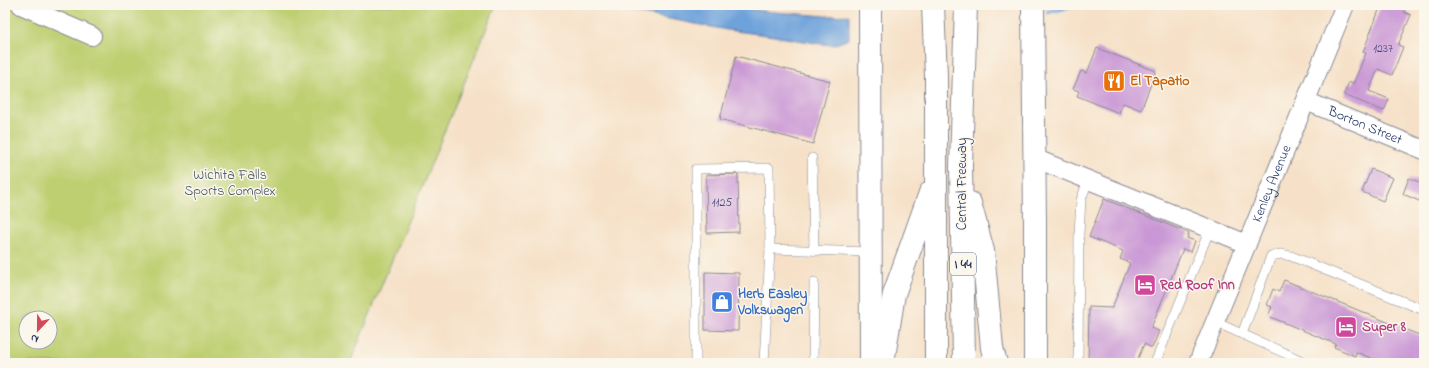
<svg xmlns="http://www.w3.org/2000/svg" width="1429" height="368" viewBox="0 0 1429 368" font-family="'Indie Flower',sans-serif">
	<rect width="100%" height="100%" fill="#fbf7ec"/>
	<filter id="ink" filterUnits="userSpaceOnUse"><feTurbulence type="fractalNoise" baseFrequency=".025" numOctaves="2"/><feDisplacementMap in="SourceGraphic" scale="8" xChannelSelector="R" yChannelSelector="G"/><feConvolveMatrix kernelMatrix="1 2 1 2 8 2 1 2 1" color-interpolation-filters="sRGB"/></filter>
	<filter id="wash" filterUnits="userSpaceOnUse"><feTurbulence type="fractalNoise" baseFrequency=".012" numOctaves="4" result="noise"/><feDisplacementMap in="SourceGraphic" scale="16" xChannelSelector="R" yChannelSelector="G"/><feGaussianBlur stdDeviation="0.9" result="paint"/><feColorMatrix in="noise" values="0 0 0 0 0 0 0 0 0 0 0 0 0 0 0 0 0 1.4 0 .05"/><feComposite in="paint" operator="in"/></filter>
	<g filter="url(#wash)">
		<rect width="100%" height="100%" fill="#f6e1c8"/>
		<path fill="#becf71" stroke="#6c7f68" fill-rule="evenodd" d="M5,5h491l-146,358h-345zM26,318h24v24h-24z"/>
		<path fill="#6ea2da" stroke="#44689c" d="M595,5h130l38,6 63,5 23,-1v24l-16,6 -12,-1 -47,-8 -47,-6z"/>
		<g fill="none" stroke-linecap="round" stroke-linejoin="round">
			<path stroke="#6ea2da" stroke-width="4.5" d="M1048,12l29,-7"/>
		</g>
		<g id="blocks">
			<g fill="#c997d5">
				<path d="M1381,5h26l-3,7 7,3 -13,30 5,2 -11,28 -14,-6 -9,22 20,8 -5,12 -40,-16 5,-13 4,2 13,-31 -3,-1z"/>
				<path d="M1097,48l59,23 -15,39 -18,-7 -4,10 -42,-17 2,-5 -6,-2 8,-18 6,2z"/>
				<path d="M736,56l94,25 -17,63 -93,-25z"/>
				<path d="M1371,169l22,9 -10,23 -21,-9z"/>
				<path d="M738,174l1,58 -32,1 -1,-58z"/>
				<path d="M1409,178l15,6v19l-21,-9z"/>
				<path d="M1104,199l85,34 -2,5 8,3 -4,11 -8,-3 -32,79 8,3 -7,17 -8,-4 -8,19h-48l1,-56 23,1 18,-45 -10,-4 3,-8 -34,-14z"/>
				<path d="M705,272l34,1 -1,58 -33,-1z"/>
				<path d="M1284,280l140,57v26h-41l-27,-11 -1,4 -21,-9 2,-3 -68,-28 4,-9 -5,-2 6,-16 6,3z"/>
			</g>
		</g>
	</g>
	<g filter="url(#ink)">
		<use href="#blocks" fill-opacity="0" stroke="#888893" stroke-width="1"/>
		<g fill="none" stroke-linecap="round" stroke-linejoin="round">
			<g stroke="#888893" stroke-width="10">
				<g id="lane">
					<path d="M812,158l2,92"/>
					<path d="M1215,322l92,41"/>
					<path d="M1242,334l29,-78 10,-2 10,2 133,54"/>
					<path d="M696,363v-194l73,-1 1,81 101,3"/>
					<path d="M764,363l6,-114"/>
					<path d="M813,363l1,-81"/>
					<path d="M1078,363l1,-130 2,-33 7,-20"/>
					<path d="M1155,363l55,-134"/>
				</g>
			</g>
			<g stroke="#888893" stroke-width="20">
				<g id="street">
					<path d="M21,5l71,31"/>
					<path id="s1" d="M1306,101l118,49"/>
					<path d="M1034,158l213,86"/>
					<path id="s2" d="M1198,363l147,-358"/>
				</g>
			</g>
			<g stroke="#888893" stroke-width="24">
				<g id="secondary">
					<path d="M870,5l1,358"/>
					<path d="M1033,5l2,220v138"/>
				</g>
			</g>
			<g stroke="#888893" stroke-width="24">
				<g id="highway">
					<path d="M933,5l3,71v287"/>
					<path d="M970,203l13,48 9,97 4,15"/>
					<path d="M883,363l11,-69 36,-101"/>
					<path d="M964,363l-3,-197 5,-161"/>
				</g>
			</g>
			<use href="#lane" stroke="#fff" stroke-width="9"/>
			<use href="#street" stroke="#fff" stroke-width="18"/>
			<use href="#secondary" stroke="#fff" stroke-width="22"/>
			<use href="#highway" stroke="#fff" stroke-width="22"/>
		</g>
	</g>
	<defs>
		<g id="restaurant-square" transform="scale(1.15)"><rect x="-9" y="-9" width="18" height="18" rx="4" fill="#e8710a" stroke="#fbf7ec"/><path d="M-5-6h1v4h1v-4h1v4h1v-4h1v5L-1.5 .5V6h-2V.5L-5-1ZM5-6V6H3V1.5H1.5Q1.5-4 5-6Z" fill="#fff"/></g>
		<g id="hotel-square" transform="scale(1.15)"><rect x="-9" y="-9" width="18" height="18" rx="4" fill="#d1479c" stroke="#fbf7ec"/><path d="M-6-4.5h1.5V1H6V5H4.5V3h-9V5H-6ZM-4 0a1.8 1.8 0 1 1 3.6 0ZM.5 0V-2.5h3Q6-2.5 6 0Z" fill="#fff"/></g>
		<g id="shop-square" transform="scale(1.15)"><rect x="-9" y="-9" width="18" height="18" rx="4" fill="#3f7fe0" stroke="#fbf7ec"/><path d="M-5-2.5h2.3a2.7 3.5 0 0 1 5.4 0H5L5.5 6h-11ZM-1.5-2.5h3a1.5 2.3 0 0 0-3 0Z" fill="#fff"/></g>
	</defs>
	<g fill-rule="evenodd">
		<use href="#restaurant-square" x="1114" y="81"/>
		<use href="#hotel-square" x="1145" y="285"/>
		<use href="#shop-square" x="722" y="302"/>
		<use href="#hotel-square" x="1346" y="327"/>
	</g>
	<g text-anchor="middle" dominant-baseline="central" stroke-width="3" stroke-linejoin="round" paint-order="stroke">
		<g font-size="12" fill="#46497c">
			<text x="1383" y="49">1237</text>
			<text x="722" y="203">1125</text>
		</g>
		<rect fill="#fbf7ec" stroke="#5e6b89" stroke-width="1" x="950" y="253" width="26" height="22" rx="3"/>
		<g font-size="13" font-weight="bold" fill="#1b2f5e">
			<text x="963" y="264">I 44</text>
		</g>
		<g font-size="14" font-weight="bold" fill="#c56008" stroke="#fbf7ec" text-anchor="start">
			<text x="1130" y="81">El Tapatio</text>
		</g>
		<g font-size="14" fill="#1b2f5e" stroke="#fbf7ec">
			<text stroke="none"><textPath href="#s1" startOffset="64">Borton Street</textPath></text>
			<text transform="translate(962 184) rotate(-90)">Central Freeway</text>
			<text stroke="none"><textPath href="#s2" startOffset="194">Kenley Avenue</textPath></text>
		</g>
		<g font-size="14" fill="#445763" stroke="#fbf7ec">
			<text x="230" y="175">Wichita Falls<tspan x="230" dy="16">Sports Complex</tspan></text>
		</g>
		<g font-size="14" font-weight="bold" fill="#b23c85" stroke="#fbf7ec" text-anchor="start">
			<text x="1160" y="285">Red Roof Inn</text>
			<text x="1362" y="327">Super 8</text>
		</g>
		<g font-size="14" font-weight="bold" fill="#366cbe" stroke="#fbf7ec" text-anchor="start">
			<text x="738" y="294">Herb Easley<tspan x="738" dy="16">Volkswagen</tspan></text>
		</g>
	</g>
	<rect width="1429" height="368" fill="none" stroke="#fbf7ec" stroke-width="20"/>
	<g transform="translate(38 330) rotate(202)"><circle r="19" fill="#fbf7ec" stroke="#a1a7b3"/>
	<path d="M0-3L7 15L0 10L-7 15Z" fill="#d1495b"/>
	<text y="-6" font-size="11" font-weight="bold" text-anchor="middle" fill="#1b2f5e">N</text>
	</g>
</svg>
